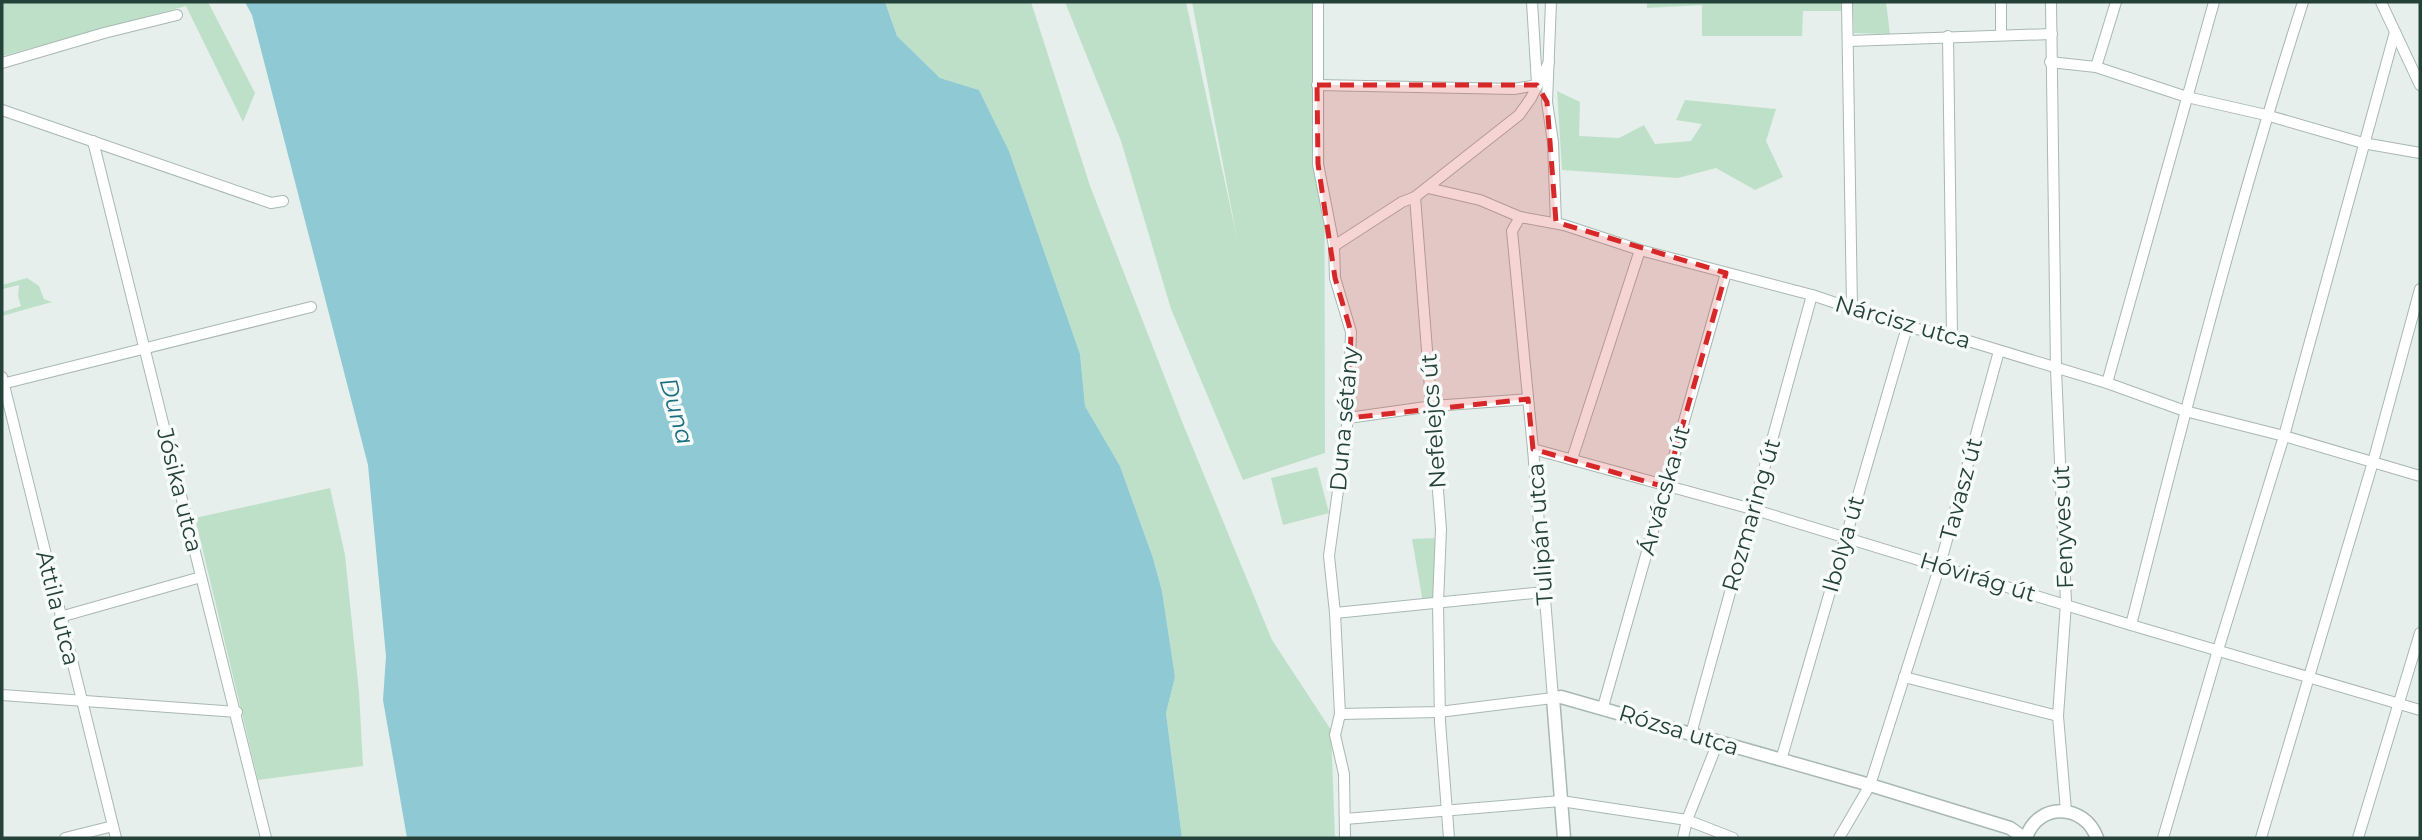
<svg xmlns="http://www.w3.org/2000/svg" width="2422" height="840" viewBox="0 0 2422 840" font-family="Montserrat,sans-serif">
	<rect width="100%" height="100%" fill="#e6efeb"/>
	<g fill="#bfe0c8">
		<path d="M2,2h206l47,91 -12,29 -57,-116 -184,50z"/>
		<path d="M885,2h146l59,184 93,238 89,216 59,90 4,108h-153l-16,-125 9,-36 -13,-86 -9,-33 -33,-92 -35,-60 -5,-52 -71,-203 -30,-61 -39,-12 -43,-42z"/>
		<path d="M1065,2h121l51,236 -45,-236h132l1,451 -82,27 -72,-171 -50,-168z"/>
		<path d="M1647,2h239l4,32 -36,-1 -1,-22h-50l-1,25h-100v-31l-55,3z"/>
		<path d="M1557,91l23,11 -1,34 40,2 25,-13 11,19 36,-3 11,-17 -26,-4 9,-20 91,9 -10,32 17,36 -28,13 -39,-22 -38,10 -116,-8z"/>
		<path d="M27,278l12,8 5,13 8,3 -50,14v-4l19,-6 -3,-10 1,-11 -16,4 -1,-4z"/>
		<path d="M1317,467l12,46 -46,12 -12,-47z"/>
		<path d="M330,488l15,67 14,137 4,74 -105,14 -63,-262z"/>
		<path d="M1438,538l-2,64 -13,1 -11,-64z"/>
	</g>
	<path fill="#8ec9d4" d="M245,2h640l12,34 43,42 39,12 30,61 71,203 5,52 35,60 33,92 9,33 13,86 -9,36 16,125h-775l-24,-138 3,-44 -18,-191 -116,-450z"/>
	<g fill="none" stroke-linecap="round" stroke-linejoin="round">
		<g stroke="#a8b8b2" stroke-width="12">
			<g id="minor">
				<path d="M1318,2v162l16,82 1,32 16,54 -3,86 -19,138 6,57 5,101 -5,21 9,39 1,64"/>
				<path d="M1532,2l5,82"/>
				<path d="M1551,2l-4,100 6,40 3,81"/>
				<path d="M1847,2l5,306"/>
				<path d="M2051,2l5,367 10,234 -8,113 8,95"/>
				<path d="M2381,2l39,83"/>
				<path d="M2001,35v-33"/>
				<path d="M1948,36l4,300"/>
				<path d="M1848,41l204,-7"/>
				<path d="M2050,62l46,5 91,30 79,18 97,28 57,10"/>
				<path d="M2,63l102,-30 73,-18"/>
				<path d="M2096,67l20,-65"/>
				<path d="M1317,85l197,4 23,-4"/>
				<path d="M2,110l269,93 12,-2"/>
				<path d="M93,141l173,697"/>
				<path d="M1428,188l52,12 40,17"/>
				<path d="M1334,246l68,-44 13,-5"/>
				<path d="M2,377l114,461"/>
				<path d="M2107,383l107,-381"/>
				<path d="M2,384l309,-77"/>
				<path d="M1348,418l85,-12 95,-7"/>
				<path d="M1533,449l219,60 379,116 289,85"/>
				<path d="M1572,459l68,-209"/>
				<path d="M1335,613l209,-21"/>
				<path d="M60,617l141,-40"/>
				<path d="M2131,625c53,-209 106,-418 172,-623"/>
				<path d="M1904,677l154,39"/>
				<path d="M2,695l235,17"/>
				<path d="M1603,707l123,-434"/>
				<path d="M1340,714l99,-2 114,-14 -20,-249 -21,-218 8,-14 44,8 76,25 172,45 95,32 45,9 155,47 78,28 99,25 136,40"/>
				<path d="M1691,734l121,-439"/>
				<path d="M1781,760l126,-433"/>
				<path d="M1345,819l216,-18 126,19 46,18"/>
				<path d="M65,838l48,-12"/>
				<path d="M1449,838l-9,-116 -2,-119 3,-74 -26,-332 104,-82 12,-17 18,-36"/>
				<path d="M1683,838l4,-18 31,-78"/>
				<path d="M1839,838l31,-53 70,-220 59,-214"/>
				<path d="M2163,838l55,-188 66,-214 111,-404"/>
				<path d="M2261,838l112,-376 47,-173"/>
				<path d="M2358,838l62,-205"/>
			</g>
		</g>
		<g stroke="#a8b8b2" stroke-width="15">
			<g id="tertiary">
				<path d="M1564,838l-11,-140 8,-1 309,88 140,43 14,10"/>
				<path d="M2026,838c12,-37 59,-34 71,0"/>
			</g>
		</g>
		<use href="#minor" stroke="#fff" stroke-width="10"/>
		<use href="#tertiary" stroke="#fff" stroke-width="12"/>
	</g>
	<path fill="#d62828" fill-opacity="0.2" stroke="#d62828" stroke-width="5" stroke-dasharray="14 9" stroke-linejoin="round" d="M1317,85h220l10,17 9,120 170,51 -61,214 -132,-38 -5,-50 -180,19 3,-86 -16,-54 -17,-114z"/>
	<g text-anchor="middle" dominant-baseline="central" stroke-width="7" stroke-linejoin="round" paint-order="stroke">
		<g font-size="23" fill="#24423a" stroke="#f7fbf9">
			<text transform="translate(1903 322) rotate(16)">Nárcisz utca</text>
			<text transform="translate(1344 419) rotate(-85)">Duna sétány</text>
			<text transform="translate(1433 421) rotate(-94)">Nefelejcs út</text>
			<text transform="translate(1961 489) rotate(-75)">Tavasz út</text>
			<text transform="translate(180 490) rotate(76)">Jósika utca</text>
			<text transform="translate(1664 490) rotate(-74)">Árvácska út</text>
			<text transform="translate(1751 515) rotate(-74)">Rozmaring út</text>
			<text transform="translate(2063 527) rotate(-92)">Fenyves út</text>
			<text transform="translate(1540 534) rotate(-94)">Tulipán utca</text>
			<text transform="translate(1843 544) rotate(-74)">Ibolya út</text>
			<text transform="translate(1978 577) rotate(17)">Hóvirág út</text>
			<text transform="translate(58 608) rotate(76)">Attila utca</text>
			<text transform="translate(1679 730) rotate(17)">Rózsa utca</text>
		</g>
		<g font-size="24" font-style="italic" fill="#1c6f80" stroke="#f7fbf9">
			<text transform="translate(677 411) rotate(74)">Duna</text>
		</g>
	</g>
	<rect width="2422" height="840" fill="none" stroke="#24423a" stroke-width="7"/>
</svg>
